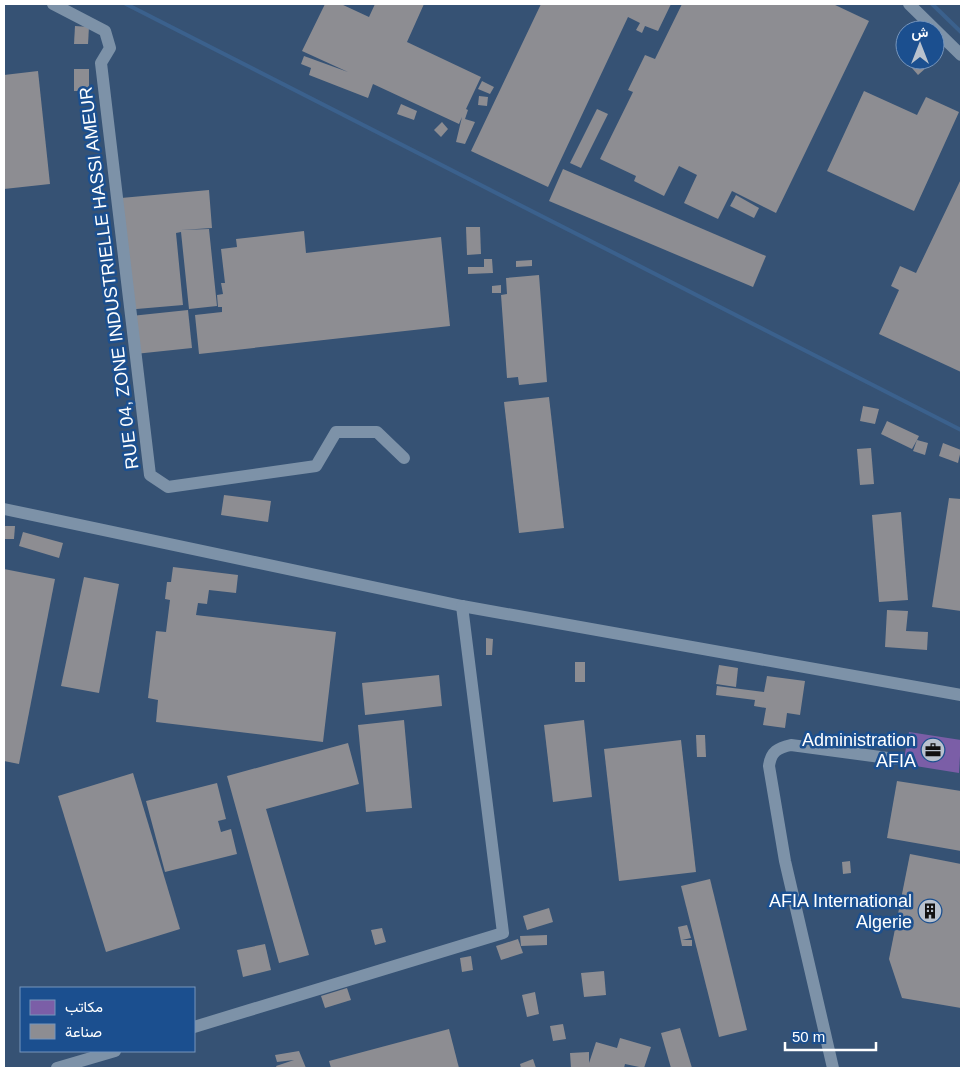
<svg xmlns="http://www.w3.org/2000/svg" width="965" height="1072" viewBox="0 0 965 1072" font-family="Arial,Vazirmatn,sans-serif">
	<rect width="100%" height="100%" fill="#365274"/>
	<path fill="#7b5ea7" d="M909,732l52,8 -2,33 -56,-9z"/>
	<g fill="#8d8d92">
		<path d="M325,4h16l28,13 6,-13h49l-17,38 74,35 -15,32 2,1 -3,9 10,3 -10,22 -9,-2 6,-25 -3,7 -86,-40 -5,14 -59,-23 2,-7 -10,-4 3,-8 44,16 -46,-21z"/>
		<path d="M541,4h130l-13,27 -13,-5 -3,7 -6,-3 4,-7 -12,-6 -80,170 -77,-36z"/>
		<path d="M682,4h151l36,17 -93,192 -44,-22 -14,28 -34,-16 13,-28 -18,-9 -15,30 -30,-15 2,-5 -36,-17 33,-67 -5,-2 17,-35 10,4z"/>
		<path d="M75,26l14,1 -1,17h-14z"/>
		<path d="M920,60l7,7 -9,8 -6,-7z"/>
		<rect x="74" y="69" width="15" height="22"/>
		<path d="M38,71l12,113 -46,5v-114z"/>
		<path d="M482,81l12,6 -4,7 -12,-5z"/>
		<path d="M864,91l53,24 9,-18 33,15 -45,99 -87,-40z"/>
		<path d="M479,96l9,1 -1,9 -9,-1z"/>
		<path d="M401,104l16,7 -3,9 -17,-6z"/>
		<path d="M597,109l11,5 -27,54 -11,-5z"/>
		<path d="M442,122l6,7 -7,8 -7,-7z"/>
		<path d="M563,169l203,87 -13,31 -204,-86z"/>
		<path d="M961,179v193l-82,-38 20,-44 -8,-4 9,-20 16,7z"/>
		<path d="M209,190l3,38 -31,2 28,-1 8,77 -28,3 -8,-77 -5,1 7,72 -58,5 -4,-112z"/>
		<path d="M736,195l23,13 -5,10 -24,-12z"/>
		<path d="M466,227h14l1,27 -14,1z"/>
		<path d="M304,231l2,22 135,-16 9,89 -251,28 -4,-39 27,-3v-5h-4l-1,-12 6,-1 -2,-11h4l-4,-34 16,-2 -1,-8z"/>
		<path d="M484,259h8l1,14 -25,1v-7h16z"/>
		<path d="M532,260v6l-16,1v-6z"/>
		<path d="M539,275l8,107 -28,3 -1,-8 -11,1 -6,-83 6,-1 -1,-16z"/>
		<path d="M501,285v8h-9v-7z"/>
		<path d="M188,310l4,38 -57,6 -4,-38z"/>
		<path d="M549,397l15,131 -45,5 -15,-131z"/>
		<path d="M863,406l16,3 -4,15 -15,-3z"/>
		<path d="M887,421l32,15 -2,4 11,3 -3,12 -12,-4 4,-11 -5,9 -31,-15z"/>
		<path d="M943,443l18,7 -3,13 -19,-7z"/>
		<path d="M871,448l3,36 -14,1 -3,-36z"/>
		<path d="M224,495l47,6 -3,21 -47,-7z"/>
		<path d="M949,498l12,1v112l-29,-4z"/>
		<path d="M901,512l7,88 -29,2 -7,-87z"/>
		<path d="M4,526h11l-1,13h-10z"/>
		<path d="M23,532l40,11 -4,15 -40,-12z"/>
		<path d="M173,567l65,8 -2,18 -27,-3 -2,14 -9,-1 -2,12 140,17 -13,110 -167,-20 2,-22 -10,-2 8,-67 10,1 4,-32 -5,-1 2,-17h4z"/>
		<path d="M4,569l51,10 -36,185 -15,-3z"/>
		<path d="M84,577l35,7 -20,109 -38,-7z"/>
		<path d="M887,610l21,1 -2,20 22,1 -1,18 -42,-3z"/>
		<path d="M486,638l7,1 -1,16h-6z"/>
		<rect x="575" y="662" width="10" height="20"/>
		<path d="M719,665l19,3 -2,19 -20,-3z"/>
		<path d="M439,675l3,31 -77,9 -3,-32z"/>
		<path d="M767,676l38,5 -5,34 -13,-2 -2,15 -22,-3 3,-17 -12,-2 1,-6 -39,-5 1,-9 47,6z"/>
		<path d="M404,720l8,88 -46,4 -8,-87z"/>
		<path d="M584,720l8,77 -39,5 -9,-77z"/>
		<path d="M696,735h9l1,22h-9z"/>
		<path d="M681,740l15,132 -77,9 -15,-132z"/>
		<path d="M348,743l11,41 -93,25 43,146 -30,8 -52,-187z"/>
		<path d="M133,773l47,156 -74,23 -48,-156z"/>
		<path d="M897,781l64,10v60l-74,-13z"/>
		<path d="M217,783l9,36 -8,2 3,11 10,-3 6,25 -72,18 -19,-71z"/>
		<path d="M910,854l51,10v144l-59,-10 -13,-39z"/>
		<path d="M850,861l1,12 -8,1 -1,-12z"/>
		<path d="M710,879l37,151 -28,7 -38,-151z"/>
		<path d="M549,908l4,14 -26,8 -4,-14z"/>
		<path d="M687,925l4,13 -9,2h10v6h-10l-4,-19z"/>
		<path d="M382,928l4,14 -11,3 -4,-15z"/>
		<path d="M547,935v10l-26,1 -1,-10z"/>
		<path d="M518,939l5,14 -22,7 -5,-14z"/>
		<path d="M265,944l6,26 -28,7 -6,-27z"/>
		<path d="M471,956l2,14 -11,2 -2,-14z"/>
		<path d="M604,971l2,24 -22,2 -3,-24z"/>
		<path d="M347,988l4,12 -26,8 -4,-12z"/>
		<path d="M535,992l4,22 -12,3 -5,-22z"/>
		<path d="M563,1024l3,15 -13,2 -3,-15z"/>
		<path d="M680,1028l12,40h-21l-10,-35z"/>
		<path d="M449,1029l10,39h-128l-2,-7z"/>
		<path d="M620,1038l31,9 -7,21 -19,-4 -1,4h-53l-1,-15 19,-1v11l7,-21 21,6z"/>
		<path d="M299,1051l7,17h-29l-1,-2 18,-6 -17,2 -2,-7z"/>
		<path d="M533,1059l3,9h-15l-1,-4z"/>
	</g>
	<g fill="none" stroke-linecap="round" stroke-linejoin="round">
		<g stroke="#3b618d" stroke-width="4">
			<path d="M126,4l835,426"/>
			<path d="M932,4l29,28"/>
		</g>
		<g stroke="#7d92a8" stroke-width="12">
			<path d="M53,4l52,27 5,17 -9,15 49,412 18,12 148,-21 20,-34h41l27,26"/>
			<path d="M909,4l52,51"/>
			<path d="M4,509l458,97 499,89"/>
			<path d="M194,1027l309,-94 -41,-327"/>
			<path d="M57,1068l58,-17"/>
			<path d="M833,1068l-48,-207 -16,-95c2,-15 9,-18 22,-21l104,14"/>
		</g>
	</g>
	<defs>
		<g id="office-disc" transform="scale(1.25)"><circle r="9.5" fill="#b9c2ce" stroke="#1b4f8f"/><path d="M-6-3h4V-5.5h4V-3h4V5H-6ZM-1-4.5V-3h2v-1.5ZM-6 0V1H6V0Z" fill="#111"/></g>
		<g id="building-disc" transform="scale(1.25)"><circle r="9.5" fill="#b9c2ce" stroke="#1b4f8f"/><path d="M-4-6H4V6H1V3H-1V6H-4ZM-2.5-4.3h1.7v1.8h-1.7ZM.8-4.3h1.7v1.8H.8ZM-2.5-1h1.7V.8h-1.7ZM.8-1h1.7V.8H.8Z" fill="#111"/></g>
	</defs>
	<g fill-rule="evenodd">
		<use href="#office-disc" x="933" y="750"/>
		<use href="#building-disc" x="930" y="911"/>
	</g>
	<g text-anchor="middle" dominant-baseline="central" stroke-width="5" stroke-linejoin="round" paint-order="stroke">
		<g font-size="18" fill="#fff" stroke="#1b4f8f">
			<text transform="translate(109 278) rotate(-97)">RUE 04, ZONE INDUSTRIELLE HASSI AMEUR</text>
		</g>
		<g font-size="18" fill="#fff" stroke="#1b4f8f" text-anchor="end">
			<text x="916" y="740">Administration<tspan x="916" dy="21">AFIA</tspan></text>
			<text x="912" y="901">AFIA International<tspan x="912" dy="21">Algerie</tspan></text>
		</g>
	</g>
	<rect width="965" height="1072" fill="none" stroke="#ffffff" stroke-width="10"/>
	<rect x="20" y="987" width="175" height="65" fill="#1b4f8f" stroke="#7695bc"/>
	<rect x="30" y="1000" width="25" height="15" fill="#7b5ea7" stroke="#7695bc"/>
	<text x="65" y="1012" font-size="15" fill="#ffffff">مكاتب</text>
	<rect x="30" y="1024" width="25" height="15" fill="#8d8d92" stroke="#7695bc"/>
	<text x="65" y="1037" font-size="15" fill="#ffffff">صناعة</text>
	<g transform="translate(920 45)"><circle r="24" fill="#1b4f8f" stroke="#7695bc"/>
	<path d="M0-4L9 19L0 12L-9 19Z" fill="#b9c2ce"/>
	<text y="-8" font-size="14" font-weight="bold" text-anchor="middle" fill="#ffffff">ش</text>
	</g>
	<path d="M785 1042v8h91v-8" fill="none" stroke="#ffffff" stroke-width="2.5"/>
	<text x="792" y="1042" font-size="15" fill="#ffffff" stroke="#1b4f8f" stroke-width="4" paint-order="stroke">50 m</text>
</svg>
